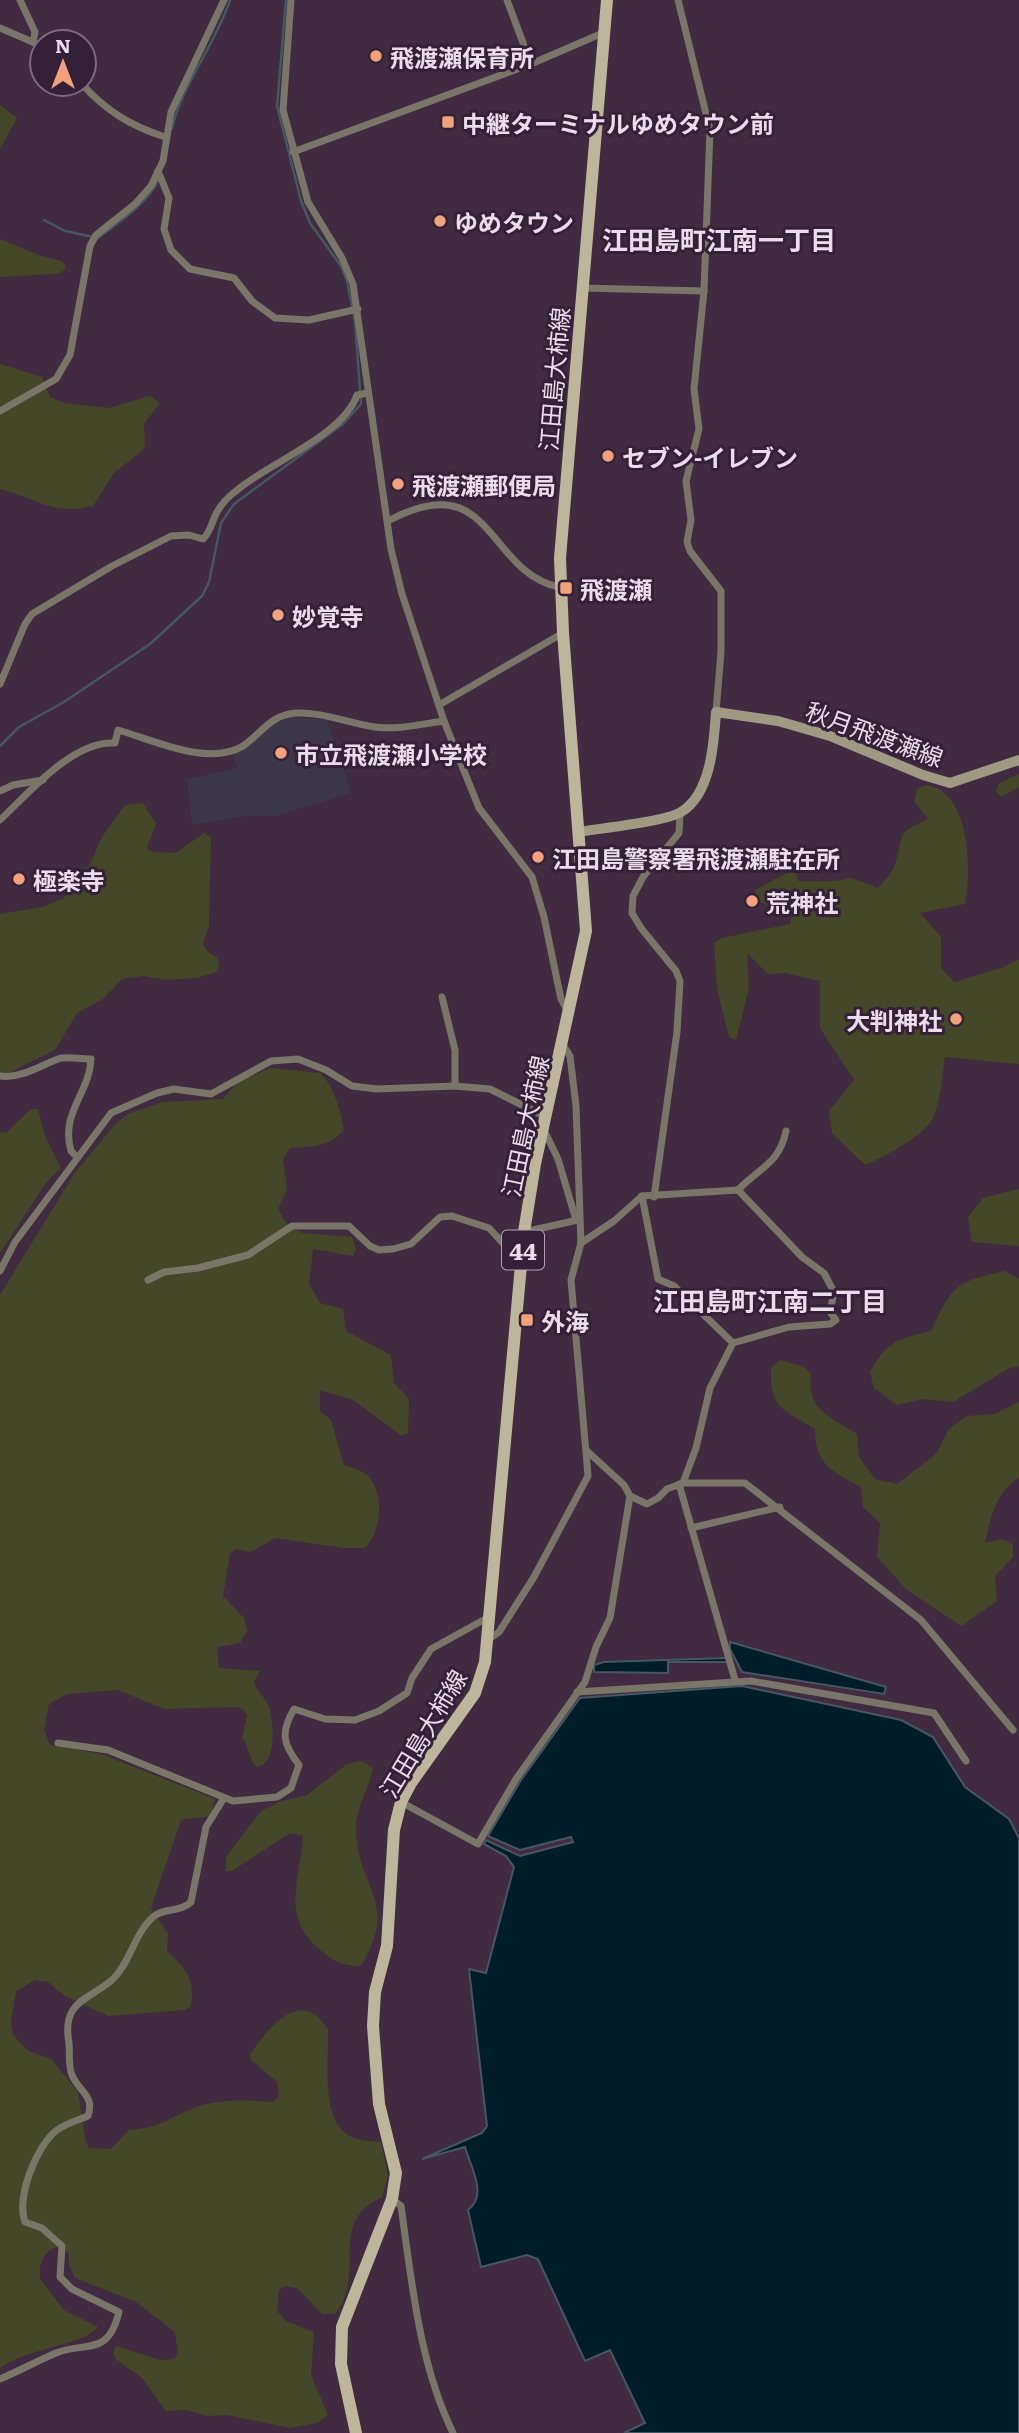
<svg xmlns="http://www.w3.org/2000/svg" width="1019" height="2433" viewBox="0 0 1019 2433" font-family="Literata,'Noto Sans JP',serif">
	<rect width="100%" height="100%" fill="#402b41"/>
	<path fill="#3d3849" d="M292,717l35,3 24,73 -76,23h-27l-56,9 -5,-46 50,-11 -4,-14 36,-29z"/>
	<g fill="#444828">
		<path d="M0,105l17,13 -17,31z"/>
		<path d="M0,239l41,17 21,5 4,6 -4,5 -7,2 -55,3z"/>
		<path d="M0,364l42,13 8,20 14,6 45,5 41,-12 10,7 -16,21 1,21 -3,6 -28,22 -21,33c-42,10 -55,-8 -93,-17z"/>
		<path d="M1019,774v13l-18,10 -5,-5 2,-8z"/>
		<path d="M926,785c44,5 46,85 39,119l-45,9 21,24v31l13,14 47,-14 18,-9v105l-74,-7c-3,20 -4,42 -12,61 -8,18 -50,39 -68,47l-33,-32 -3,-22 25,-31 -34,-52v-47l-35,-8 -17,1 -21,-21 2,35 -13,52 -7,-3 -12,-48 -3,-46 8,-5 68,-14 4,-16 -23,-1 -13,-6 -3,-11 32,-17h9l2,8h37l16,-3 27,10c6,-7 14,-15 17,-23 10,-31 -2,-30 33,-46l-14,-18 3,-12z"/>
		<path d="M143,803l13,21 -9,24 5,4 24,1 28,-20 7,4 -2,89 -6,17 3,7 11,8 2,8 -3,6 -19,6 -32,2 -22,-4 -21,3 -19,20 -26,14 -22,37 -55,27v-163l43,-7 21,-9 26,-34 12,-27 23,-32z"/>
		<path d="M270,1068l50,5c14,12 21,39 24,57 -15,17 -31,17 -54,18l-7,11 4,30 -9,20 11,19 14,5 49,4 4,12 -3,7 -40,-7 -4,35 11,19 23,6 3,22 45,24 3,28 15,16 -1,34 -6,3 -49,-36 -33,-10v21l11,9 13,45c7,3 19,5 25,12 16,19 12,55 -4,71h-22l-67,-10 -26,14 -15,-3 -5,5 -7,42 21,22 3,13 -7,12 -23,4 2,21 41,3 -6,11c3,10 12,16 15,25 5,16 8,59 -13,60 -7,-8 -7,-20 -14,-30l5,-21 -3,-6 -6,-3 -74,2 -46,-19 -51,4 -18,10 -5,26 6,15 51,9 114,45 -5,17 -29,4 -30,88 17,26 -1,17c20,19 28,27 24,55l-6,4 -77,6 -43,-20 -17,-14 -13,-2 -19,11 -5,30 2,14 15,16 23,8 27,33 8,50 3,6 22,1 18,-19c33,-3 34,-9 62,-21 26,-11 55,-9 82,-7l6,-5 -2,-15 -26,-22 -1,-6c12,-17 39,-54 62,-41 6,3 12,11 16,16 1,30 -9,97 26,109 8,3 18,3 27,4l7,34 -6,21c-56,26 -14,75 -47,117h-13l-25,-26 -12,-2 -6,4 -2,21 9,10 28,11 -3,43 17,40 -11,8 -27,5 -63,-13 -20,1 -21,-6 -20,1 -24,-33 -26,-19 -3,-6 3,-7 44,14 14,-1 4,-6 -3,-21 -39,-30 -61,-24 -6,-13v-11l-10,-8c-15,4 -21,18 -19,33l25,32 33,16c-16,19 -71,21 -98,41v-1073l74,-121 42,-51 12,-9 34,-12 61,-3 15,-17z"/>
		<path d="M31,1109h7l7,27 16,32 -14,13 -47,72v-121l6,1z"/>
		<path d="M1019,1189v57l-47,-4 -4,-25 15,-19z"/>
		<path d="M1005,1271l14,8v87l-11,3 -55,33 -30,-3 -26,6 -23,-17 -4,-16c17,-31 28,-33 61,-41 22,-46 24,-49 74,-60z"/>
		<path d="M780,1360l22,6 9,8c-5,36 20,43 46,60l2,23 16,22 22,5 39,-30 13,-25 18,-13 28,-2 24,-12v75c-23,15 -29,41 -34,66l17,-4 11,6v12l-18,19 2,25 -36,25 -55,-37 -29,-32 3,-34 -17,-16 -2,-20c-29,-16 -46,-22 -46,-58 -31,-19 -46,-20 -44,-61z"/>
		<path d="M362,1761l11,7c-4,22 -18,39 -17,63 2,59 44,70 5,135 -18,1 -30,-6 -43,-18 -37,-33 -18,-68 -15,-112l-13,-3 -58,38h-6v-14l35,-46 18,-9 28,-7 40,-31z"/>
	</g>
	<g fill="#001e27" stroke="#465762" stroke-width="2">
		<path d="M730,1642l156,45 -2,7 -142,-22 -12,-23z"/>
		<path d="M727,1658l1,4h-60v11l-74,-1v-7l10,-3z"/>
		<path d="M742,1686l159,34 32,17 32,50 44,32 10,19v595h-395l21,-10 -35,-73 -25,11 -47,-102 -11,-4 -46,12 -13,-57c20,-15 3,-42 -3,-63l-43,12 60,-26 5,-7 -18,-157 17,4 28,-106 -8,-11 -22,-12 2,-4 34,16 53,-14 -2,-5 -51,13 -32,-14 33,-56 59,-82z"/>
	</g>
	<g fill="none" stroke-linecap="round" stroke-linejoin="round">
		<g stroke="#465762" stroke-width="2.5">
			<path d="M172,128c11,-45 43,-83 58,-128"/>
			<path d="M44,220l21,11 33,7c22,-17 49,-34 61,-59"/>
			<path d="M0,746l19,-19 45,-25 86,-58 52,-48 7,-14 12,-59 13,-19 109,-80 18,-20 -6,-83 -8,-40 -6,-15 -31,-43 -9,-22 -24,-95 9,-106"/>
		</g>
		<g stroke="#797568" stroke-width="7">
			<path d="M20,0l15,32 -2,10"/>
			<path d="M291,0l-8,110 25,92 34,56 11,26 38,265 11,45 42,127 35,87 53,69 12,40 17,82 6,11"/>
			<path d="M507,0l24,64"/>
			<path d="M678,0l32,130 -6,161 -10,98 5,40 -13,52 5,39 -4,22 3,9 31,40v61l-5,60"/>
			<path d="M0,28l42,18"/>
			<path d="M82,84c24,27 49,42 83,53"/>
			<path d="M293,152l238,-88 74,-32"/>
			<path d="M158,171l11,27 -5,31 7,21 19,19 44,9 18,23 23,17 34,2 49,-11"/>
			<path d="M582,288l122,3"/>
			<path d="M0,411l56,-32 14,-24 20,-109 6,-11 39,-31 16,-18 12,-25 8,-49 53,-112"/>
			<path d="M388,521c105,-57 98,51 171,66"/>
			<path d="M0,684l25,-60 7,-10 80,-48 59,-30 18,-1 14,4c7,-7 8,-14 12,-23 4,-9 13,-19 21,-25 32,-28 107,-55 121,-96l10,-2"/>
			<path d="M439,705l124,-72"/>
			<path d="M0,791l13,-6 30,-5"/>
			<path d="M0,820c29,-27 73,-80 115,-77l3,-13c35,10 90,37 125,16 19,-13 27,-31 53,-33 27,-1 53,10 79,14 22,3 47,-3 69,-6"/>
			<path d="M442,997l13,53v36"/>
			<path d="M0,1076c20,3 40,-10 58,-17 8,-3 24,0 33,0 -1,34 -31,53 -20,92l5,5"/>
			<path d="M544,1130l14,29 18,61"/>
			<path d="M738,1190c22,-23 41,-26 48,-59"/>
			<path d="M642,1196l16,83 16,7 59,57"/>
			<path d="M654,1197l23,-165 3,-51 -4,-10 -35,-43 -9,-15 1,-17 10,-19 36,-44 1,-20"/>
			<path d="M524,1232l54,-12"/>
			<path d="M581,1243l33,-22 28,-25 96,-6 64,67 22,16 10,19 -4,20 6,8 -6,4 -41,3 -56,16 -23,45 -14,60 -13,35"/>
			<path d="M0,1271l15,-29 96,-129 46,-20 17,-4 37,5 60,-33 27,-2 28,11 26,16 25,3 78,-3 35,3 56,28"/>
			<path d="M148,1280l16,-8 34,-4 50,-13 44,-29h57l21,20 9,4 14,-1 18,-5 29,-27 12,-1 37,12 32,35"/>
			<path d="M587,1451l37,34 6,11"/>
			<path d="M679,1484l56,196"/>
			<path d="M691,1528l89,-21"/>
			<path d="M488,1640l11,-8 35,-55 54,-101 -17,-196 10,-37 -5,-137 -6,-50 -7,-11"/>
			<path d="M577,1692l174,-11 183,32 32,48"/>
			<path d="M58,1743l50,7 125,51 44,-4 14,-9 8,-23c-16,-21 -19,-32 -5,-56l31,10 30,1 24,-9 28,-18 5,-15 19,-29 58,-32"/>
			<path d="M401,1802l77,42 38,-65 69,-97 11,-35 14,-29 20,-122 17,8 11,-6 9,-9 16,-6h62l176,137 92,110"/>
			<path d="M392,2199l9,7c11,77 18,157 52,227"/>
			<path d="M0,2379c19,-8 37,-18 56,-26 31,-12 52,4 63,-41l-47,-23 -12,-12 2,-31 -20,-18 -17,-6c-9,-24 11,-76 32,-92 8,-6 21,-10 31,-14 7,-21 -9,-24 -16,-41 -4,-9 -2,-23 -3,-32 -8,-43 21,-43 44,-64 17,-16 21,-45 40,-62 11,-10 27,-4 38,-15l15,-75 18,-29"/>
		</g>
		<path stroke="#a09a84" stroke-width="10" d="M579,832c23,-4 85,-10 102,-20 30,-18 33,-69 35,-100l62,9 52,15 93,39 27,8 69,-23"/>
		<path stroke="#beb69a" stroke-width="12" d="M356,2433l-15,-69 1,-37 50,-128 4,-26 -17,-69 -6,-78 2,-34 12,-46 7,-116 7,-28 10,-19 64,-90 10,-31 39,-430 11,-68 51,-233 -23,-298 -3,-75 47,-558"/>
	</g>
	<g fill="#f1a17c" stroke="#352137" stroke-width="2.5">
		<circle cx="376" cy="56" r="7"/>
		<rect x="441" y="115" width="14" height="14" rx="3.5"/>
		<circle cx="440" cy="221" r="7"/>
		<circle cx="608" cy="456" r="7"/>
		<circle cx="398" cy="484" r="7"/>
		<rect x="559" y="581" width="14" height="14" rx="3.5"/>
		<circle cx="278" cy="615" r="7"/>
		<circle cx="281" cy="753" r="7"/>
		<circle cx="538" cy="857" r="7"/>
		<circle cx="19" cy="879" r="7"/>
		<circle cx="752" cy="901" r="7"/>
		<circle cx="956" cy="1019" r="7"/>
		<rect x="520" y="1313" width="14" height="14" rx="3.5"/>
	</g>
	<g text-anchor="middle" dominant-baseline="central" stroke-width="6" stroke-linejoin="round" paint-order="stroke">
		<rect fill="#352137" stroke="#b4a4b4" stroke-width="2" x="502" y="1230.5" width="42" height="39" rx="5"/>
		<g font-size="23" font-weight="bold" fill="#eadcea">
			<text x="523" y="1250">44</text>
		</g>
		<g font-size="24" font-weight="bold" fill="#eadcea" stroke="#352137" text-anchor="start">
			<text x="390" y="56">飛渡瀬保育所</text>
			<text x="462" y="122">中継ターミナルゆめタウン前</text>
			<text x="454" y="221">ゆめタウン</text>
			<text x="622" y="456">セブン-イレブン</text>
			<text x="412" y="484">飛渡瀬郵便局</text>
			<text x="580" y="588">飛渡瀬</text>
			<text x="292" y="615">妙覚寺</text>
			<text x="295" y="753">市立飛渡瀬小学校</text>
			<text x="552" y="857">江田島警察署飛渡瀬駐在所</text>
			<text x="33" y="879">極楽寺</text>
			<text x="766" y="901">荒神社</text>
			<text x="942" y="1019" text-anchor="end">大判神社</text>
			<text x="541" y="1320">外海</text>
		</g>
		<g font-size="24" fill="#eadcea" stroke="#352137">
			<text transform="translate(553 379) rotate(-85)">江田島大柿線</text>
			<text transform="translate(875 733) rotate(20)">秋月飛渡瀬線</text>
			<text transform="translate(524 1126) rotate(-78)">江田島大柿線</text>
			<text transform="translate(422 1733) rotate(-59)">江田島大柿線</text>
		</g>
		<g font-size="26" font-weight="bold" fill="#eadcea" stroke="#352137">
			<text x="719" y="238">江田島町江南一丁目</text>
			<text x="770" y="1299">江田島町江南二丁目</text>
		</g>
	</g>
	<g transform="translate(63 63)"><circle r="33" fill="#352137" stroke="#7d6c7f" stroke-width="2"/>
	<path d="M0-5L12 26L0 18L-12 26Z" fill="#f1a17c"/>
	<text y="-10" font-size="19" font-weight="bold" text-anchor="middle" fill="#eadcea">N</text>
	</g>
</svg>
